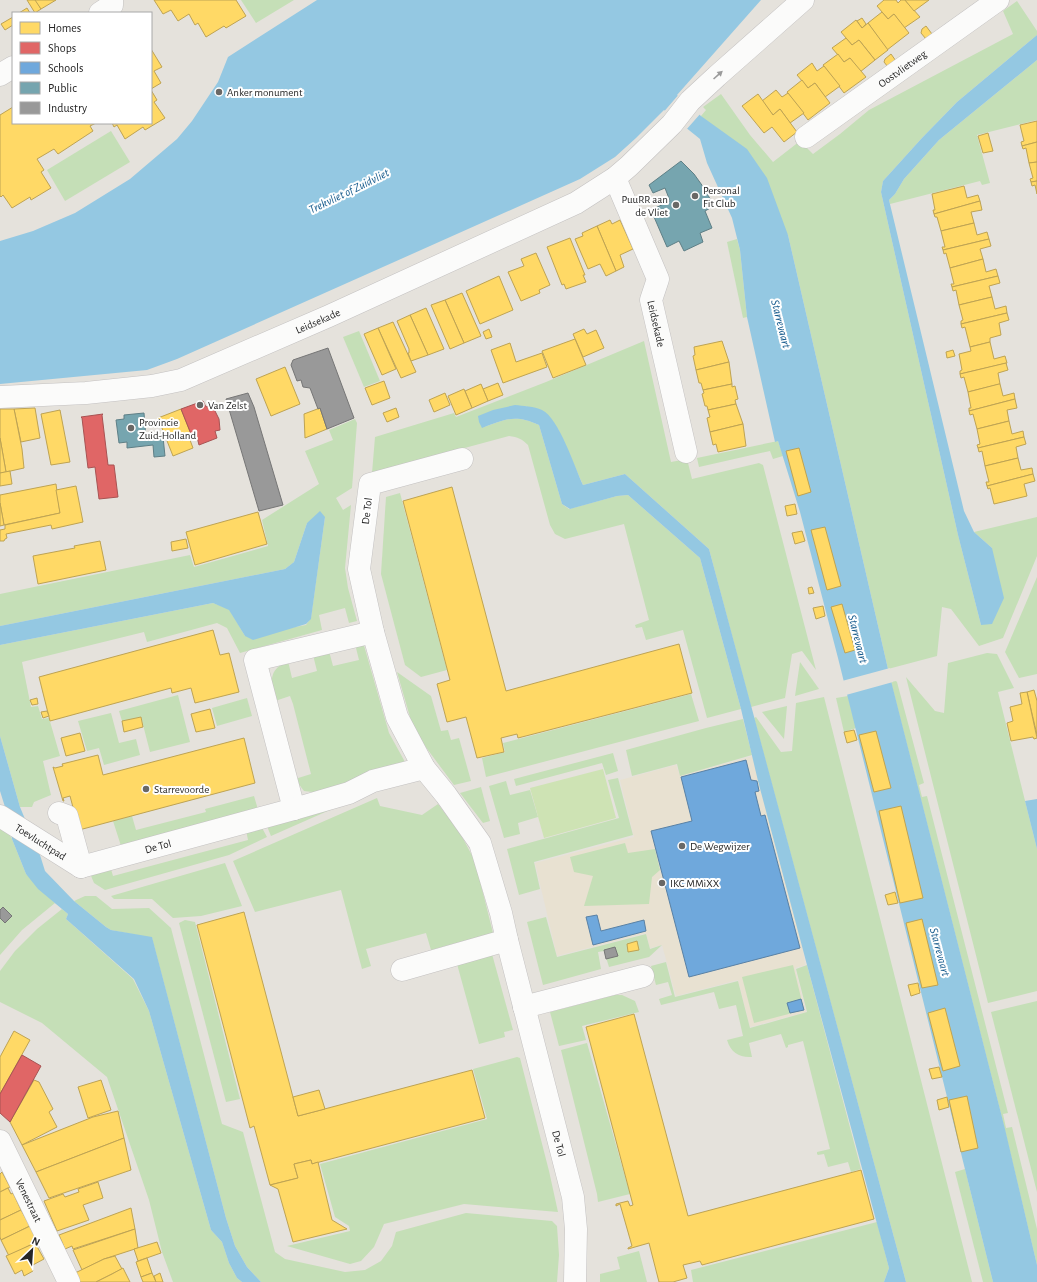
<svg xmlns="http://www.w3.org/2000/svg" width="1037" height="1282" viewBox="0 0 1037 1282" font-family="'Alegreya Sans',sans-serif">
	<rect width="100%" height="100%" fill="#e5e2dc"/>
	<path fill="#e8e1d1" d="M753,756l50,193 2,16 -10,3 11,44 -56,15 -12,-47 -62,16 -14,-51 -12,3 -4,-15 -89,23 -22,-93 99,-26 -14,-57 56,-15 4,11z"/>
	<g fill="#c5dfb7">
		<path d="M241,0h53l-38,23z"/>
		<path d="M1017,1l20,30v4l-80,67 -36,37 -38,42 -2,11 77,343 23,90 11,-77 -18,-16 63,-15v39l-34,82 -24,8 -28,-37 -9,-2 -5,49 -49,13 -100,-434 -87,-119 5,-6 -3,-3 18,-13 29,41 23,27 27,-21 13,13 27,-20 29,-24 144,-76 -10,-23z"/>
		<path d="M1037,60v60l-60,15 13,48 -8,2 -2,-4 -90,23 -1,-4 6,-6 9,-15 35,-39z"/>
		<path d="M111,131l19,31 -65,39 -18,-31z"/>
		<path d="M737,239l3,11 7,67 -4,1 -16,-76z"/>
		<path d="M359,331l21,50 -16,6 -21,-50z"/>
		<path d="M644,341l27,121 16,-3 5,20 67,-16 4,2 53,205 -14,-19 -10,3 -7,44 -34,9 -42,-158 -84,-75 -42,11 -25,-56 -32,-23 -44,22c24,-9 33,-14 57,-3l23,79 7,5 48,-13 11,-1 72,63 41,151 -34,9 -24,-88 -37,10 -4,-13 -6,1 -1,-3 14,-5 -25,-96 -59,15 -10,-5 -5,-9 -22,-80c-6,-6 -10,-8 -19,-9l-137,37 3,-36 79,-24 2,4 90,-35z"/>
		<path d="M355,419l2,4 -5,65 -16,10 7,12 8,-5 -6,63 3,20 9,33 -8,2 -4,-15 -26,7 3,15 -82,23 -13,-25 -10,-5 -70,19 -3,-10 -122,30 9,45 7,-1 4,13 7,-1 11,38 -17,5 8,34 -17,7 -2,5h-12l-20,-71v-91l213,-42 16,6 16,27 61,-11 5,-7 14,-101 -18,6 -13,39 -9,7 -285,57v-32l190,-39 4,12 74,-21 -6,-26 57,-36 -14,-33 28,-11 -4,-10z"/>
		<path d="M778,441l5,15 -10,3 -3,-8 -71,16 -2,-9z"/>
		<path d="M400,493l47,177 -26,7 -16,-12 -24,-91 5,-77z"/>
		<path d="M1037,577v97l-18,4 -14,-26z"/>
		<path d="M363,642l26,91 16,29 -84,31 -17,-2 -9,-12 16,-5 -18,-70 -3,-8 -15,5c-4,-18 -8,-31 13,-40l4,17 25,-7 -4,-16 16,-4 4,15 26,-6 -4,-16z"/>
		<path d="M987,653l10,1 17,34 -16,4 39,157v142l-49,12 -82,-326 29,34 9,2 4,-50z"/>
		<path d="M800,662l19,27 -24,7z"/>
		<path d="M397,672l34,24 10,35 7,-1 3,10 8,-2 12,43 -17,4 -29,-39 -13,-22z"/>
		<path d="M896,681l1,1 27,101 -5,2 3,12 5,-1 81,317 -5,1 3,14 6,-1 25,102v36l-36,-151 -110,-432z"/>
		<path d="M691,694l8,27 -213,56 -4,-19 23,-6 -2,-9z"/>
		<path d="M178,695l12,47 -40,10 -9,-35 -19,4 -3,-10z"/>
		<path d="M848,696l8,32 -12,4 -8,-34z"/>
		<path d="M824,697l148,585h-66l-152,-564 2,-1 25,35 11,-1 4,-48z"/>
		<path d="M247,698l5,18 -35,10 -5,-18z"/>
		<path d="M787,706l-3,33 -22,-27z"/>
		<path d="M111,713l8,30 17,-4 4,16 -36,10 -5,-17 -12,3 -9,-30z"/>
		<path d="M743,719l9,36 -72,21 -3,-12 -45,12 -6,-26 80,-22z"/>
		<path d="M613,753l5,18 -12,4 -4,-12 -86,23 -2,-7z"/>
		<path d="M618,778l15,57 -99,27 6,27 -21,6 -12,-46 112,-31 -11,-38z"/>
		<path d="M506,781l4,14 20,-5 8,27 -20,6 2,11 -16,4 -15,-52z"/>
		<path d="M481,787l9,34 -7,2 -23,-30z"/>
		<path d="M254,796l5,17 -137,36 -9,-28 19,-5 4,14 70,-18 -1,-3z"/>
		<path d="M377,798l3,8 42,9 16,-11 22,29 15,28 18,72 -62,17 -5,-17 -60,16 5,17 -9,3 -21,-79 -86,22 -22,-51z"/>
		<path d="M348,802l-77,34 -5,-12z"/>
		<path d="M261,826l6,11 -38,18 -124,35 -11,-7 -5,-12 21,-5 3,10 135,-36 -2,-10z"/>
		<path d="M0,827l7,3 5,9 14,35 29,29 -33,27 -22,25z"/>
		<path d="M625,843l3,10 27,-4 5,21 -8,7 -3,27 -65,2 9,-30 -19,-4 -4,-15z"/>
		<path d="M225,863l17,43 -41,10 -28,2 -21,-19h-38l-3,-3z"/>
		<path d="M85,896h11l16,13 37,-1 22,20 51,196 21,8 32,120 10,7 60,13 20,-2 16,-9 11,-15 4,-14 70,-19 86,8 5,5 2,29 -2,27h-296l-14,-15 -12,-21 -9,-28 -74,-280 -41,-8 -5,-3 -32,-26z"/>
		<path d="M62,909l6,5 -2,5 67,60 16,32 62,219 11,12 7,21 8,15 5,4h-69l-11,-30 -13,-52 -42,-123 -65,-54 -42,-21v-31l15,-20 22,-22z"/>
		<path d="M546,917l11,40 89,-23 4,15 12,-4 -13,12 -40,10 -5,-16 -6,1 3,17 -58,16 -16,-63z"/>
		<path d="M185,920l10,2 45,177 -14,3 -47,-179z"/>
		<path d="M492,954l21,76 -9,2 1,5 -26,7 -22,-80z"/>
		<path d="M666,962l9,35 63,-16 12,47 57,-16 -11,-43 11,-4 54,204 -10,3 -3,-10 -20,5 -4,-13 -6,1 -1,-1v-2l13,-3 -27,-108 -15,4v2l-2,1 -5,-14 -32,9 3,14c-12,1 -21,-4 -25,-17l16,-4 -7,-31 -17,4 -5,-17 -53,13 -2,-6 13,-4 -4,-13 -12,3 -5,-19z"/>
		<path d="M793,965l11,45 -50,13 -12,-46z"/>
		<path d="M615,995h7l13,6 4,11 -57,14 4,14 -27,6 -9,-34z"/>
		<path d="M1037,1001v191l-46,-180z"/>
		<path d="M587,1043l43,151 -32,8 -1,-8 -36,-144z"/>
		<path d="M517,1057l3,1 29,113 9,41 -94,-8 -80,20 -10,23 -13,14 -11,3 -63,-18 63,-15 -1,-5 -14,-9 -15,-53 167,-45 -14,-50z"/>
		<path d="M965,1169l28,113h-10l-28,-110z"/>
		<path d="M877,1222l12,46 -5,14h-191l-2,-12z"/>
		<path d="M639,1251l8,31h-47v-8l20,-5 -3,-12z"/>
	</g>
	<path fill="#cee3b4" d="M603,769l13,49 -72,20 -14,-50z"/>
	<g fill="#94c8e2">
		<path d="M317,0h444l-84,95 24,21 46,33 20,29 21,57 100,434 117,460 32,136v17h-44l-155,-624 -38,-146 -22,-71 -3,1 -28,-125 -7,-67 -8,-32 -25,-55 -7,-24 -36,-29 -28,28 -21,19 -35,22 -403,180 -30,11 -147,14v-143l33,-10 42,-18 55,-34 47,-40 15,-18 26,-39 10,-25z"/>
		<path d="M1037,35v25l-98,80 -35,39 -9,15 -6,6 75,311 10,21 18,16 12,50 -12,26 -11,1 -23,-90 -77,-343 2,-11 38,-42 36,-37z"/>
		<path d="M515,405c8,1 19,1 27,5 17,8 33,58 41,75l42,-11 84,75 197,733h-22l5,-14 -82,-303 -49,-184 -17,-72 -41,-151 -72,-63 -11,1 -47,13 -8,-5 -23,-79c-24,-11 -33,-6 -57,3l-3,-6 -1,-6 15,-6z"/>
		<path d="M320,511l5,6 -14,102 -5,5 -53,16 -8,-4 -16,-26 -16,-7 -213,42v-19l285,-57 9,-7 13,-39z"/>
		<path d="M0,736l20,71 20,48 5,16 29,30 32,26 5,3 41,7 74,281 9,28 12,21 14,15h-19l-5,-4 -8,-15 -7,-21 -11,-12 -62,-219 -15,-32 -68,-60 2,-5 -30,-25 -12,-15 -14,-35 -7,-32 -5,-16z"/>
		<path d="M1037,799v50l-12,-48z"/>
	</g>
	<g fill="#e5e2dc">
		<path d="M680,93l-1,2 22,18 -15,17 -22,-18 -3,3z"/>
		<path d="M890,668l3,14 -47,13 -4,-14z"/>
	</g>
	<g fill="#ffd966" stroke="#bea353">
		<path d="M27,0h9l5,9 -6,4z"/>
		<path d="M35,0h21l-15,9z"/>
		<path d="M154,0h82l10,16 -20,12 -2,-2 -18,11 -8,-14 -3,2 -6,-11 -11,7 -7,-11 -8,4z"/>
		<path d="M884,0h12l2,3 3,-3h4l15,17 -16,11 -10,-14 -6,5 -11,-13z"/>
		<path d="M905,0h24l-15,11z"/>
		<path d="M27,8l3,5h-11z"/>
		<path d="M882,12l6,7 6,-5 15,19 -22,17 -19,-27z"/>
		<path d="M13,17v8l-8,5 -4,-6z"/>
		<path d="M862,18l4,6 -4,4 -5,-7z"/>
		<path d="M856,20l6,8 6,-5 20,27 -13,10 -16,-20 -7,5 -11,-13z"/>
		<path d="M926,26l6,8 -6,5 -5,-6 1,-4z"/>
		<path d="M846,38l6,7 7,-5 16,20 -15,12 -10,-14 -6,4 -12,-14z"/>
		<path d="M151,49l11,18 -8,4 7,12 -10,6z"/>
		<path d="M838,54l6,8 6,-4 16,19 -22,16 -21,-28z"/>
		<path d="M891,54l5,7 -8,6 -4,-5 1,-3z"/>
		<path d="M812,63l5,8 7,-5 16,20 -15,11 -10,-14 -7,5 -11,-13z"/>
		<path d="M802,80l6,8 7,-5 15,20 -22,17 -21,-28z"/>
		<path d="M151,90l6,10 -3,2 11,16 -20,12 -2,-3 -18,12 -8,-14 -3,2 -2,-4h39z"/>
		<path d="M776,90l6,7 6,-4 16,20 -14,10 -10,-14 -7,6 -11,-14z"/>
		<path d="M758,94l15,21 7,-6 17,23 -13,10 -12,-15 -8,6 -22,-27z"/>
		<path d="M13,107v16h83l-6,3 3,5 -35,23 -4,-5 -17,10 7,11 -3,2 10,16 -20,12 -1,-3 -18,11 -9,-13 -2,2 -1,-1v-81z"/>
		<path d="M1037,121v21l-15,4 -1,-4 3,-1 -4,-16z"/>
		<path d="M988,133l5,18 -10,2 -5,-17z"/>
		<path d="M1037,142v20l-8,1 -3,-15 -3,1 -1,-3z"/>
		<path d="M1037,162v19l-6,1 -1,-3 3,-1 -4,-15z"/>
		<path d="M1037,181v13l-2,-9 -3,1 -1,-4z"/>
		<path d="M964,186l3,12 11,-3 2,6 -46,13 -1,-4h2l-3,-16z"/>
		<path d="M980,201l2,9 -11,2 3,11 -33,8 -4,-14h-2l-1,-3z"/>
		<path d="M610,220l2,4 8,-4 13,29 -13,6 4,12 -8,4 -19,-45z"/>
		<path d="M974,223l3,12 10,-3 2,7 -46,11 -1,-3h3l-4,-16z"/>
		<path d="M597,226l19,45 -10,5 -6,-12 -12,5 -13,-30 8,-3 -1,-3z"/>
		<path d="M570,238l15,37h-2l3,7 -20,7 -2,-5 -2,1 -15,-38z"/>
		<path d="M989,239l2,7 -11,3 3,10 -33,9 -4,-15 -2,1 -1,-4z"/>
		<path d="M536,253l14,32 -11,5 1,3 -19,8 -13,-29 16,-6 -3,-7z"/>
		<path d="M983,259l3,13 10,-3 2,7 -46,11 -1,-3h3l-4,-16z"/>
		<path d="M499,276l14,34 -33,14 -14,-33z"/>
		<path d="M998,276l2,7 -11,3 3,11 -33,8 -3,-15 -3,1 -1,-4z"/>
		<path d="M462,293l19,43 -17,7 -19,-43z"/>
		<path d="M992,297l3,12 11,-3 1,7 -46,11v-3l2,-1 -4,-15z"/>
		<path d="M445,300l19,43 -14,6 -19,-44z"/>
		<path d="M426,308l18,41 -16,6 -18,-40z"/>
		<path d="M1007,313l2,7 -10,3 2,12 -11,3v4l-20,5 -5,-20 -3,1 -1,-4z"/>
		<path d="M410,315l18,40 -17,6 -3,-8h1v-4l-12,-28z"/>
		<path d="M393,322l23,50 -15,6 -23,-50z"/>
		<path d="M378,328l18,41 -14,6 -18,-41z"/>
		<path d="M489,329l3,8 -6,2 -3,-7z"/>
		<path d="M584,329l3,5 9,-4 8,18 -21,9 -10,-23z"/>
		<path d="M575,339l11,26 -33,13 -11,-27z"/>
		<path d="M722,341l7,21 -33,8 -3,-14 2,-1 -1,-8z"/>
		<path d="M990,342l4,17 11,-3 2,7 -47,11v-3l2,-1 -3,-16 12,-3 -1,-4z"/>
		<path d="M510,343l6,19 26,-9 5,14 -44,16 -12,-33z"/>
		<path d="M953,350l2,6 -8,2 -1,-6z"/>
		<path d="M729,362l3,22 -29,6 -2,-7h-2l-3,-13z"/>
		<path d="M1006,363l2,7 -10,3 2,11 -32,8 -4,-15 -3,1 -1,-4z"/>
		<path d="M285,367l15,37 -29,12 -15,-37z"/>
		<path d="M384,381l6,17 -18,7 -7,-17z"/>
		<path d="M498,383l5,12 -15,6 -5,-12z"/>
		<path d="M481,384l7,17 -16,7 -7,-17z"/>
		<path d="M732,384v3l3,-1 3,13 -3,1 1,4 -28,6 -1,-4h-2l-3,-12 2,-1 -1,-3z"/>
		<path d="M999,384h1l3,12 11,-3 1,6 -46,12v-3h2l-3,-16z"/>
		<path d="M464,389l8,19 -16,7 -8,-19z"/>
		<path d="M445,393l5,12 -16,7 -5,-12z"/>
		<path d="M1015,399l2,9 -10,2 2,11 -32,8 -4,-15 -3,1 -1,-4z"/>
		<path d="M736,404l7,20 -33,8 -3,-14 3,-1 -2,-7z"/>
		<path d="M35,408l5,30 -19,4 -7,-33z"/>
		<path d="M320,408l7,21 -22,9 -1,-24z"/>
		<path d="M396,408l3,9 -12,5 -4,-9z"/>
		<path d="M0,409h14l8,40 2,19 -18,4 -6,-34z"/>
		<path d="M181,409l12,30 -3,1 3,8 -20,8 -15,-38z"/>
		<path d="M60,410l10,52 -19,3 -10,-51z"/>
		<path d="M1009,421l3,13 11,-3 1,6 -46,11 -1,-3 3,-1 -3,-15z"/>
		<path d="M743,424l3,22 -28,6 -2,-8 -3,1 -3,-13z"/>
		<path d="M1024,437l2,7 -10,3 2,11 -33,8 -3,-15 -3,1 -1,-4z"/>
		<path d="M0,438l6,34 -6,1z"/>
		<path d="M799,448l12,44 -13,4 -12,-45z"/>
		<path d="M1018,458l3,12 11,-2 1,6 -46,12 -1,-4h3l-4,-16z"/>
		<path d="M10,471l2,13 -12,2v-13z"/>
		<path d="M1033,474l2,7 -11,3 3,12 -33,8 -4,-16 -2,1 -1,-3z"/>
		<path d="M56,484l4,29 -56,12 -4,-22v-8z"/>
		<path d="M76,486l7,36 -31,7 -1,-4 -45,9 1,4 -2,1 -1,2h-4v-11l5,-1v-4l55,-12 -4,-23z"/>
		<path d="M452,487l54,204 173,-47 13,49 -174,45 -1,-4 -16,4 3,14 -27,6 -11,-41 -19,5 -10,-38 13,-4 -47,-179z"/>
		<path d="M0,503l4,22 -4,1z"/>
		<path d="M795,504l2,10 -10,2 -2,-10z"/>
		<path d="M258,512l9,32 -72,21 -9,-33z"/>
		<path d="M825,527l16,59 -14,4 -16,-60z"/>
		<path d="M802,531l3,10 -10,3 -3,-11z"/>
		<path d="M186,539l2,9 -16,3 -1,-9z"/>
		<path d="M100,541l6,29 -68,14 -5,-28 42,-8 -1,-2z"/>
		<path d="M812,587l2,6 -5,1 -1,-6z"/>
		<path d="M842,604l13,46 -10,3 -14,-46z"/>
		<path d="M823,606l2,10 -9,3 -3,-11z"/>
		<path d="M213,630l7,25 9,-2 10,39 -44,11 -4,-15 -19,5 -1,-5 -121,33 -11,-44z"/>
		<path d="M1034,690l3,11v34l-10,-43z"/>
		<path d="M1027,692l10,46 -3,1 -1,-2 -22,4 -4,-18 6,-2 -3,-14 12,-3 -2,-11z"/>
		<path d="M37,698l1,6 -6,1 -2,-5z"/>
		<path d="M210,709l5,19 -19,4 -5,-18z"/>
		<path d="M47,711l2,5 -6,2 -2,-6z"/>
		<path d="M141,717l2,10 -19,5 -2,-11z"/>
		<path d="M854,730l3,10 -10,3 -3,-11z"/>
		<path d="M876,731l15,57 -17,4 -15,-57z"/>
		<path d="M80,733l5,18 -19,5 -5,-18z"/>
		<path d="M244,738l11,45 -176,47 -9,-34 -7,2 1,3h-1l-10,-34 2,1 8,-2 -1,-2 36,-9 5,20z"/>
		<path d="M901,806l22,92 -23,5 -21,-92z"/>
		<path d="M895,892l3,11 -10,2 -3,-10z"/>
		<path d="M244,912l54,204 174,-46 13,48 -173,46 -1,-4 -17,4 4,14 -28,7 -16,-59 -4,2 -53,-203z"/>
		<path d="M922,919l16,66 -16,3 -16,-65z"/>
		<path d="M637,941l2,9 -11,2 -1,-8z"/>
		<path d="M918,983l2,10 -9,3 -3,-11z"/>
		<path d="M945,1008l15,58 -17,5 -15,-58z"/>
		<path d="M634,1014l54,202 173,-46 13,49 -172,46 -2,-4 -17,4 4,13 -14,4h-14l-10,-39 -21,6v-1l4,-2 -12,-42 -4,2v-2l12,-3 2,5 3,-1 -47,-178z"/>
		<path d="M14,1031l16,9 -30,54v-37z"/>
		<path d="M939,1067l3,10 -10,2 -3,-10z"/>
		<path d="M34,1080l5,2 14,27 -4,3 8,15 -35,18 -12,-23z"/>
		<path d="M101,1080l10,30 -23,8 -10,-31z"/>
		<path d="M319,1090l6,19 -27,7 -5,-19z"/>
		<path d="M967,1096l11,52 -17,4 -12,-52z"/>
		<path d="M947,1097l2,10 -10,3 -2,-10z"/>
		<path d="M118,1111l6,27 -88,34 -14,-27 71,-28z"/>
		<path d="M124,1138l7,32 -82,28 -13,-26z"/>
		<path d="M311,1160l1,4 6,-2 14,58 15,9 -54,13 -15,-53 -8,-4 28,-7 -4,-14z"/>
		<path d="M2,1172l8,15 -10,5v-18z"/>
		<path d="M98,1182l5,16 -20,7 6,15 -32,11 -13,-30 19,-7 2,3 14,-5 -1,-3z"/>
		<path d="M8,1188l3,6 2,-1 8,17 -21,10v-28z"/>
		<path d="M131,1208l4,21 -62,20 -1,-3 -7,3 -6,-14z"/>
		<path d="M21,1210l9,16 -29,14 -1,-3v-17z"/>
		<path d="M30,1226l8,15 -29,15 -8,-16z"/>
		<path d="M135,1229l3,19 -34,11 -22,11 -9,-20z"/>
		<path d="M157,1242l4,11 -23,8 -4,-12z"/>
		<path d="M35,1243l9,16 -13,7 2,5 -9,5 -2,-6 -7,4 -9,-18z"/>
		<path d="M115,1256l7,13 -26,13h-16l-5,-9 29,-14z"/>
		<path d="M147,1258l5,15 -11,4 -5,-15z"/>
		<path d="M123,1268l7,14h-34l16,-8z"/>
		<path d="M152,1273l4,9h-13l-2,-5z"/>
		<path d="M160,1273l3,9h-7l-2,-6z"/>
	</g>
	<g fill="#e06666" stroke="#a85353">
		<path d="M203,401l3,6 4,-2 4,4 5,10 1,11 -5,1 2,7 -18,7 -2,-8 -4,2 -12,-30z"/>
		<path d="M103,414l-1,1 6,50h6l4,32 -19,2 -4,-32 -7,1 -6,-50 -1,-1z"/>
		<path d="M22,1055l19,11 -31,56 -10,-9v-19z"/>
	</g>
	<g fill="#6fa8dc" stroke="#5981a5">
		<path d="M746,760l5,20 6,1 2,10 -4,1 6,24 4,-1 35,133 -111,29 -38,-146 41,-10 -11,-44z"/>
		<path d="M597,915l4,16 43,-11 2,11 -53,14 -7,-28z"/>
		<path d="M801,999l3,11 -14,3 -3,-10z"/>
	</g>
	<g fill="#76a5af" stroke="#5e7f86">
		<path d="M681,161l13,13 10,14 10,18 -9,5 7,17 -12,5 3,9 -19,9 -5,-10 -12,6 -16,-37 19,-9 -5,-13 -12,5 -4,-8z"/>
		<path d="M144,413l2,26 17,-2 2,19 -11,1 -1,-12 -26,3v-6l-8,1 -3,-23 8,-1v-4z"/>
	</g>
	<g fill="#999" stroke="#767676">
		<path d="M328,348l26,70 -27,11 -7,-21 -2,1 -8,-21 -7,-1 -2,-7 -4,1 -6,-16 2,-5z"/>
		<path d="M248,393l6,14 29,98 -24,6 -33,-112z"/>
		<path d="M3,907l9,9 -7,7 -5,-5v-8z"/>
		<path d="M615,947l3,9 -12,3 -2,-9z"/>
	</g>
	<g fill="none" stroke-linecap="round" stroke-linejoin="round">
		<g stroke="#c3c1c1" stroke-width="23">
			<g id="minor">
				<path d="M100,13l12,-8v-5"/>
				<path d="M0,75l13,-8"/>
				<path id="s1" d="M806,137l192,-137"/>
				<path id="s2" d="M615,178l43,101 -7,21 35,152"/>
				<path id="s3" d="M0,397l86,-4 66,-7 29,-6 148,-64 247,-113 39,-25 14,-12 43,-42 18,-23 27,-25 86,-76"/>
				<path id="s4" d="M462,459l-92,25 -11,85 14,63 24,85 27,51 22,27 34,48 21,70 6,27 66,257 3,32 -1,53"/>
				<path d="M294,809l-39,-149 118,-28"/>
				<path id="s5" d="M59,813l8,3 14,51 213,-58 55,-16 24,-12 51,-13"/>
				<path id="s6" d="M0,816l81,51"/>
				<path d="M402,970l105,-30"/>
				<path d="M524,1007l119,-31"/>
				<path id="s7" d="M0,1141l69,141"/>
			</g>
		</g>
		<use href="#minor" stroke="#fbfbfa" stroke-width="22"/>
	</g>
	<defs><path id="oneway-solid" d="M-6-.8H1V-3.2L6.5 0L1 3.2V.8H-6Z"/></defs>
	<use fill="#9b9b9b" href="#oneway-solid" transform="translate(718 75) rotate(-42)"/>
	<g fill="#696866" stroke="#fff" stroke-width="1.5">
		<circle cx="219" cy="92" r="4"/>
		<circle cx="695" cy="196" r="4"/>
		<circle cx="676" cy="205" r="4"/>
		<circle cx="200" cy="405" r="4"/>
		<circle cx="131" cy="428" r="4"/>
		<circle cx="146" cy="789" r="4"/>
		<circle cx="682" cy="846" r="4"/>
		<circle cx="662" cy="883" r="4"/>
	</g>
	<g text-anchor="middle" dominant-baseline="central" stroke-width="4" stroke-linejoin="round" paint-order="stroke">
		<g font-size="11" fill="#262626" stroke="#fff">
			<text stroke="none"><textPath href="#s1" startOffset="118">Oostvlietweg</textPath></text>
			<text stroke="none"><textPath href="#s3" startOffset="331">Leidsekade</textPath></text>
			<text stroke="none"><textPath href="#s2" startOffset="156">Leidsekade</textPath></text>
			<text transform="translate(367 511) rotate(-83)">De Tol</text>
			<text stroke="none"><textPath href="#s6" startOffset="48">Toevluchtpad</textPath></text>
			<text stroke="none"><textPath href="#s5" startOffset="141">De Tol</textPath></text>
			<text stroke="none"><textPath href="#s4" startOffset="796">De Tol</textPath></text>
			<text stroke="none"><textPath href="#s7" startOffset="66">Venestraat</textPath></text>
		</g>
		<g font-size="11" fill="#262626" stroke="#fff" text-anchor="start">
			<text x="227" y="92">Anker monument</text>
			<text x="703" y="190">Personal<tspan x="703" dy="13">Fit Club</tspan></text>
			<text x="668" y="199" text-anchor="end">PuuRR aan<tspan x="668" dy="13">de Vliet</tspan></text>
			<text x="208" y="405">Van Zelst</text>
			<text x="139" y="422">Provincie<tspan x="139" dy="13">Zuid-Holland</tspan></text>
			<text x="154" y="789">Starrevoorde</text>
			<text x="690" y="846">De Wegwijzer</text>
			<text x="670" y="883">IKC MMiXX</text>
		</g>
		<g font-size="12" font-style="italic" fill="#155a8c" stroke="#fff">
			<text transform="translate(349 191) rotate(-26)">Trekvliet of Zuidvliet</text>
			<text transform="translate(781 324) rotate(76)">Starrevaart</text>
			<text transform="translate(858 639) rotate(76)">Starrevaart</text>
			<text transform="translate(940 952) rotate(75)">Starrevaart</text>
		</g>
	</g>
	<rect x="12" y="12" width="140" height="112" fill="#ffffff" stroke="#a8a8a8"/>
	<rect x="20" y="22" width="20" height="12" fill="#ffd966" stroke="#a8a8a8"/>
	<text x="48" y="32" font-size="12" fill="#262626">Homes</text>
	<rect x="20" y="42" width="20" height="12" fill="#e06666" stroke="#a8a8a8"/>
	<text x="48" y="52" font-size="12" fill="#262626">Shops</text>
	<rect x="20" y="62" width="20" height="12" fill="#6fa8dc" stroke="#a8a8a8"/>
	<text x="48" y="72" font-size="12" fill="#262626">Schools</text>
	<rect x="20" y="82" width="20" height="12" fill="#76a5af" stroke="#a8a8a8"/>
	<text x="48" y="92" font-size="12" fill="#262626">Public</text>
	<rect x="20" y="102" width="20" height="12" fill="#999999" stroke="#a8a8a8"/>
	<text x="48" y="112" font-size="12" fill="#262626">Industry</text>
	<g transform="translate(32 1250) rotate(25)" stroke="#ffffff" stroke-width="3" paint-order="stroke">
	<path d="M0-3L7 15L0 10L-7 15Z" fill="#262626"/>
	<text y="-6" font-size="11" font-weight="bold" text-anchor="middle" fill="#262626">N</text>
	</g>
</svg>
